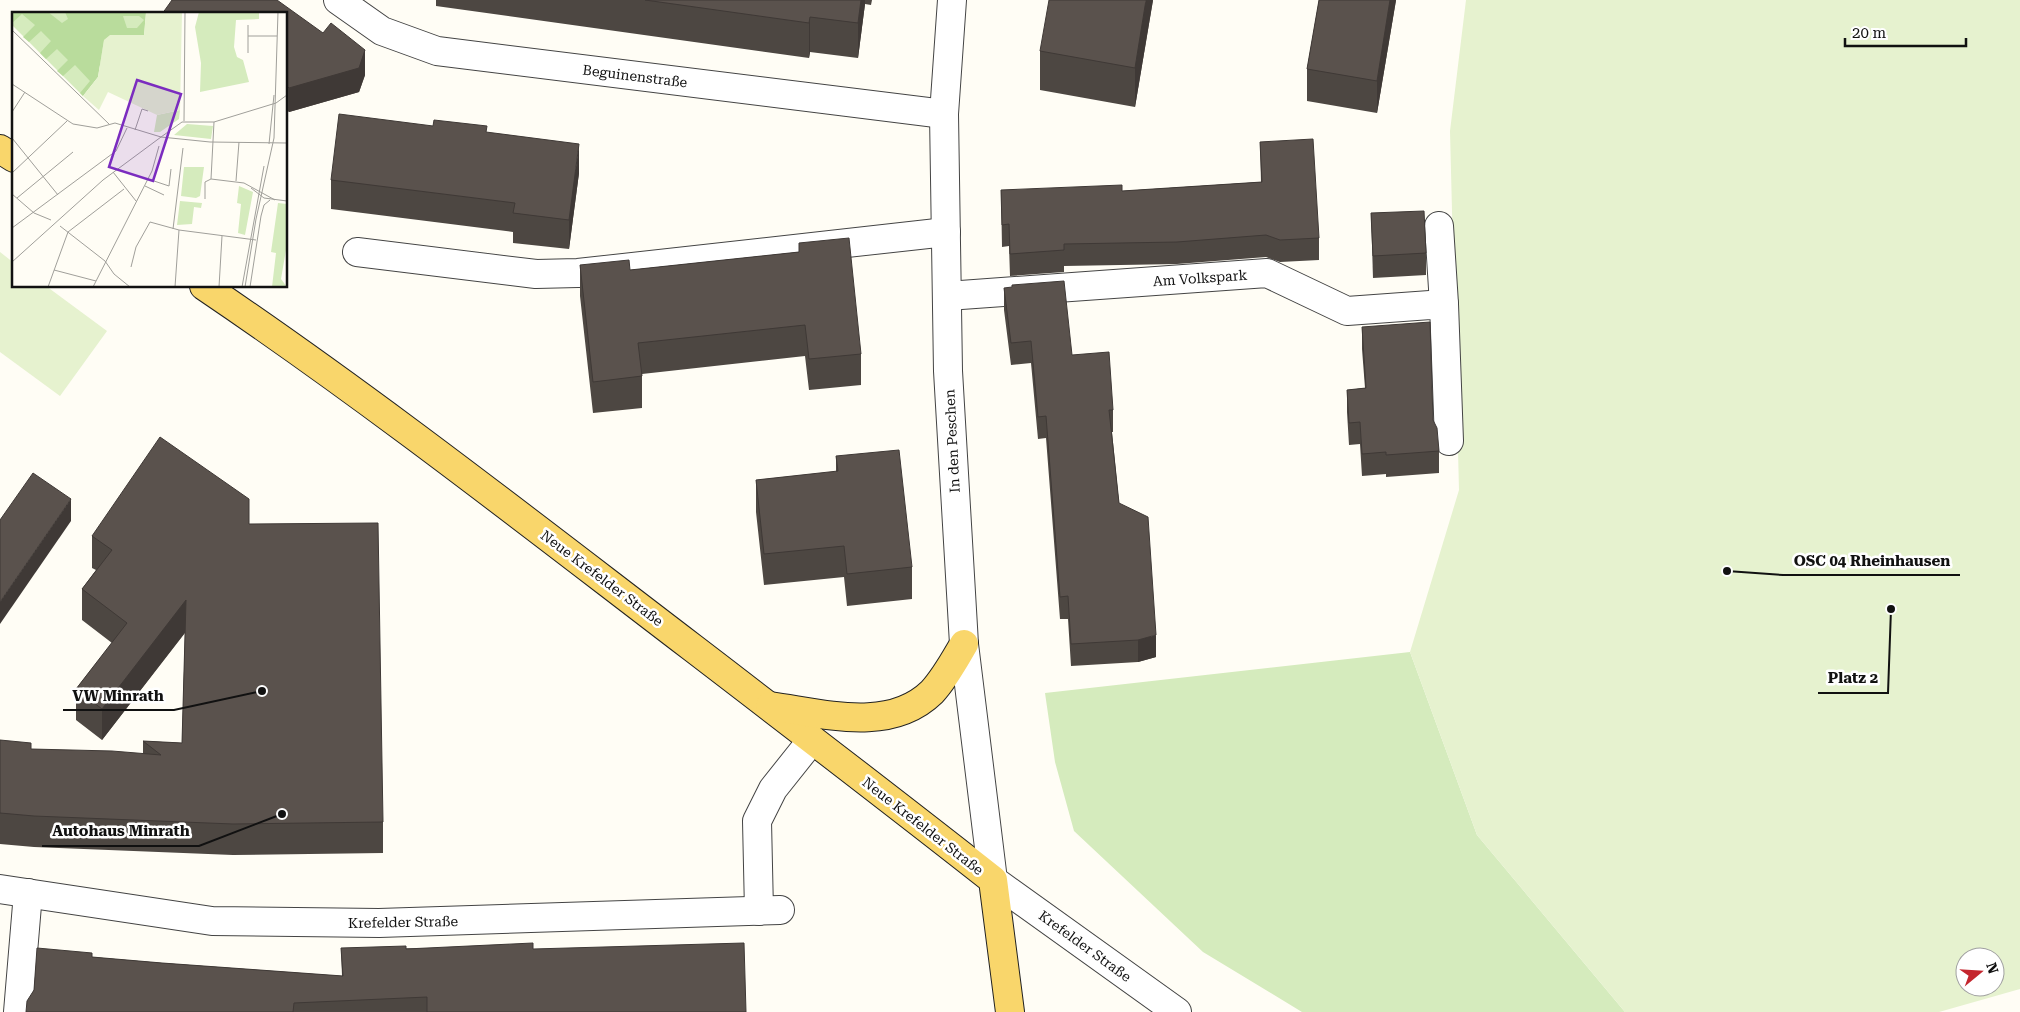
<svg xmlns="http://www.w3.org/2000/svg" width="2020" height="1012" viewBox="0 0 2020 1012" font-family="'Roboto Serif',serif">
	<rect width="100%" height="100%" fill="#fffdf5"/>
	<path fill="#d5ebbd" d="M1410,652l67,183 148,177h-323l-99,-60 -129,-121 -19,-69 -10,-69z"/>
	<g fill="#e6f2cf" fill-rule="evenodd">
		<path d="M1466,0h554v989l-81,23h-314l-148,-177 -67,-183 49,-162 -9,-359zM1965,957h30v30h-30z"/>
		<path d="M0,252l14,11v23h32l61,45 -47,65 -60,-44z"/>
	</g>
	<g fill="none" stroke-linecap="round" stroke-linejoin="round">
		<g stroke="#444" stroke-width="30">
			<g id="minor">
				<path d="M338,0l44,31 55,20 507,63"/>
				<path d="M952,0l-8,114 4,257 16,273 29,236 184,132"/>
				<path d="M1439,226l5,78"/>
				<path d="M357,252l179,22 42,-1 368,-41"/>
				<path d="M947,296l320,-23 80,38 97,-7 5,137"/>
				<path d="M0,889l212,32 167,2 401,-13"/>
				<path d="M759,911l-2,-90 16,-32 39,-49"/>
				<path d="M18,1012l10,-119"/>
			</g>
		</g>
		<g stroke="#222" stroke-width="30">
			<g id="major">
				<path d="M0,149l14,9"/>
				<path d="M204,286c139,94 271,195 404,297 129,99 258,197 385,297l17,132"/>
				<path d="M770,706c52,7 119,28 162,-14 13,-14 22,-31 32,-48"/>
			</g>
		</g>
		<use href="#minor" stroke="#fff" stroke-width="28"/>
		<use href="#major" stroke="#f9d66b" stroke-width="28"/>
	</g>
	<g fill="#4d4742">
		<path d="M436,0h436l-1,5 -6,-1 -7,54 -48,-6 -1,6 -373,-52z"/>
		<path d="M1153,0l-18,107 -95,-17v-39z"/>
		<path d="M1319,0h77l-19,113 -70,-12v-32z"/>
		<path d="M286,14l79,61 -6,17 -70,20 -3,-2z"/>
		<path d="M487,133l92,40 -10,76 -56,-6v-11l-182,-23v-29z"/>
		<path d="M1260,142l59,96v22l-39,2 -14,-5 -89,7 -113,2v6l-54,4 -1,-30 -7,1 -1,-57 121,1 139,-9z"/>
		<path d="M1371,213l55,40v22l-53,3z"/>
		<path d="M799,243l62,111v31l-52,5 -4,-34 -163,18v34l-49,5 -13,-117v-31l50,5 169,-18z"/>
		<path d="M1004,288l68,67 41,55v22h-1l7,71 37,154 -18,5 -67,4 -3,-47h-8l-14,-181 -8,1 -7,-76 -20,2 -7,-55z"/>
		<path d="M1362,327l71,93 6,31v22l-53,4v-3l-24,2 -2,-32 -11,1 -2,-33v-22l18,-2 -3,-39z"/>
		<path d="M836,456l76,111v32l-65,7 -3,-29 -80,8 -8,-73v-32l80,-8z"/>
		<path d="M249,524l134,298v31l-150,2 -199,-8 -34,-3v-104l31,9 112,5v-13l39,2 3,-110 -83,107 -26,-20v-31l36,-46 -30,-23v-31l14,-19 -4,-2v-32z"/>
		<path d="M341,948l192,1 213,63h-720l8,-22 58,-33 70,6 180,13z"/>
	</g>
	<g fill="#3f3936">
		<path d="M861,0h4v4l-7,54v-35z"/>
		<path d="M1146,0h7l-18,107v-39z"/>
		<path d="M1390,0h6l-19,113v-32z"/>
		<path d="M810,17v35l-1,6v-35z"/>
		<path d="M365,50v25l-6,17 -70,20v-24z"/>
		<path d="M579,144v29l-10,76v-29z"/>
		<path d="M71,499v22l-71,103v-22z"/>
		<path d="M186,600v31l-84,109v-31z"/>
		<path d="M1156,635v22l-18,5v-22z"/>
	</g>
	<g fill="#5a524d" stroke="#3f3936">
		<path d="M172,0h105l46,33 8,-10 34,27 -6,18 -70,20 -3,-3v-71h-124z"/>
		<path d="M645,0h216l-3,23 -48,-6 -1,6z"/>
		<path d="M1049,0h97l-11,68 -95,-17z"/>
		<path d="M1319,0h71l-13,81 -70,-12z"/>
		<path d="M339,114l94,12 1,-6 53,6 -1,6 93,12 -10,76 -56,-7 2,-10 -184,-23z"/>
		<path d="M1313,139l6,99 -39,2 -14,-5 -89,7 -113,2v6l-54,4 -1,-30 -7,1 -1,-35 121,-5v6l140,-9 -2,-40z"/>
		<path d="M1424,211l2,42 -53,3 -2,-43z"/>
		<path d="M849,238l12,116 -52,5 -4,-34 -167,18 4,33 -49,6 -13,-117 49,-5 1,10 169,-18v-9z"/>
		<path d="M1064,281l8,74 37,-3 4,58h-4l10,93 29,14 8,118 -18,5 -67,4 -3,-48 -8,1 -14,-181 -8,1 -7,-76 -20,2 -7,-55 8,-1v-2z"/>
		<path d="M1430,322l3,98 4,8 2,23 -53,4v-3l-24,2 -2,-32 -11,1 -2,-33 19,-2 -4,-61z"/>
		<path d="M160,437l89,62v25l129,-1 5,299 -150,2 -199,-8 -34,-3v-73l31,3v6l81,2 49,4 -18,-14 39,2 4,-143 -84,109 -26,-20 51,-66 -45,-34 30,-39 -20,-14z"/>
		<path d="M899,450l13,117 -65,7 -3,-28 -80,8 -8,-74 82,-9 -2,-15z"/>
		<path d="M33,473l38,26 -71,103v-82z"/>
		<path d="M533,943v6l211,-6 2,69h-319v-15l-133,6 -1,9h-267l1,-11 7,-11 3,-42 55,5v4l70,6 181,13 -2,-28 65,-2v3z"/>
	</g>
	<g text-anchor="middle" dominant-baseline="central" stroke-width="5" stroke-linejoin="round" paint-order="stroke">
		<g font-size="14" fill="#111" stroke="#fff">
			<text transform="translate(635 76) rotate(7)">Beguinenstraße</text>
			<text transform="translate(1200 278) rotate(-4)">Am Volkspark</text>
			<text transform="translate(952 441) rotate(-93)">In den Peschen</text>
			<text transform="translate(602 578) rotate(37)">Neue Krefelder Straße</text>
			<text transform="translate(923 826) rotate(38)">Neue Krefelder Straße</text>
			<text transform="translate(403 922) rotate(-1)">Krefelder Straße</text>
			<text transform="translate(1085 946) rotate(36)">Krefelder Straße</text>
		</g>
	</g>
	<g transform="translate(12 12)">
		<rect width="275" height="275" fill="#fffdf5"/>
		<path d="M0,0h134l-2,23 -44,30 -17,31 -71,-71zM187,0h60v7l-23,1 -2,27 3,10 6,3 6,22 -49,10 1,-29 -6,-36zM168,98l-1,9 -19,13h-6l3,-17zM175,112l26,2 -2,13 -37,-4zM172,155h20l-4,29 -4,2 -15,-2zM227,174l14,6 -8,43 -7,-2 3,-29 -4,-1zM168,189l22,2 -1,5 -7,-1 -2,17 -15,1zM266,191l9,1v40l-6,35 6,8h-15l4,-34 -5,-1z" fill="#d5ebbd"/>
		<path d="M0,0h36l14,11 6,-4 -3,-7h81l-2,23h-33l-7,5 -6,37 -15,19 -3,-3 10,-12 -15,-16 -12,11 -6,-5 11,-11 -11,-11 -11,10 -6,-6 11,-12 -10,-10 -12,11 -6,-5 12,-12 -13,-11 -10,9zM111,4h16l5,4 -7,8h-10z" fill="#b9dc9c" fill-rule="evenodd"/>
		<path d="M134,0h36l-2,98 -23,5 -49,-23 -9,18 -16,-14 15,-19 6,-37 6,-5h34z" fill="#e6f2cf"/>
		<path fill="none" stroke="#a09f9a" stroke-width="1" d="M0,18l97,94M236,24h29M236,41v-28M0,72l61,40 24,4 18,-5 46,14 21,-15h32l62,-19 11,-8M0,100l13,-20M172,109l1,-109M123,118l7,-21 6,2M0,126l46,57M257,132l5,-49M101,160l23,29M0,161l55,-52M136,167l21,7 2,-17M199,167l3,-57M224,169l3,-39M133,174l19,9M239,176l13,10 23,3M0,182l22,19 17,7M5,186l56,-46M193,187v-17l6,-3 33,4 31,17M48,214l45,35 9,13 16,13M0,216l104,-77 11,-23M161,217l10,-81M0,250l91,-82 58,-43 49,5 77,1M119,255l5,-20 14,-25 29,8 77,10M42,258l42,11M36,275l20,-55 56,-43M81,275l59,-116 7,-25M163,275l4,-57M207,275l3,-51M230,275l22,-121M233,275l11,-68 18,-81 4,-126M238,275l11,-71 3,-11 6,-5"/>
		<path fill="#7b2cbf" fill-opacity="0.15" stroke="#7b2cbf" stroke-width="2.5" d="M125,68l44,14 -28,87 -44,-14z"/>
		<rect width="275" height="275" fill="none" stroke="#111" stroke-width="2.5"/>
	</g>
	<path fill="none" stroke="#111" stroke-width="2" d="M1727 571L1783 575H1960M1891 609L1888 693H1818M262 691L174 710H63M282 814L199 846H42"/>
	<g fill="#111" stroke="#fff" stroke-width="2">
		<circle cx="1727" cy="571" r="5"/>
		<circle cx="1891" cy="609" r="5"/>
		<circle cx="262" cy="691" r="5"/>
		<circle cx="282" cy="814" r="5"/>
	</g>
	<g font-size="15" text-anchor="middle" font-weight="bold" fill="#111" stroke="#fff" stroke-width="5" stroke-linejoin="round" paint-order="stroke">
		<text x="1872" y="566">OSC 04 Rheinhausen</text>
		<text x="1853" y="683">Platz 2</text>
		<text x="118" y="701">VW Minrath</text>
		<text x="121" y="836">Autohaus Minrath</text>
	</g>
	<g transform="translate(1980 972) rotate(72)"><circle r="24" fill="#ffffff" stroke="#a0a0a0"/>
	<path d="M0-4L9 19L0 12L-9 19Z" fill="#c4262e"/>
	<text y="-8" font-size="14" font-weight="bold" text-anchor="middle" fill="#111111">N</text>
	</g>
	<path d="M1845 38v8h121v-8" fill="none" stroke="#111111" stroke-width="2.5"/>
	<text x="1852" y="38" font-size="15" fill="#111111" stroke="#ffffff" stroke-width="4" paint-order="stroke">20 m</text>
</svg>
